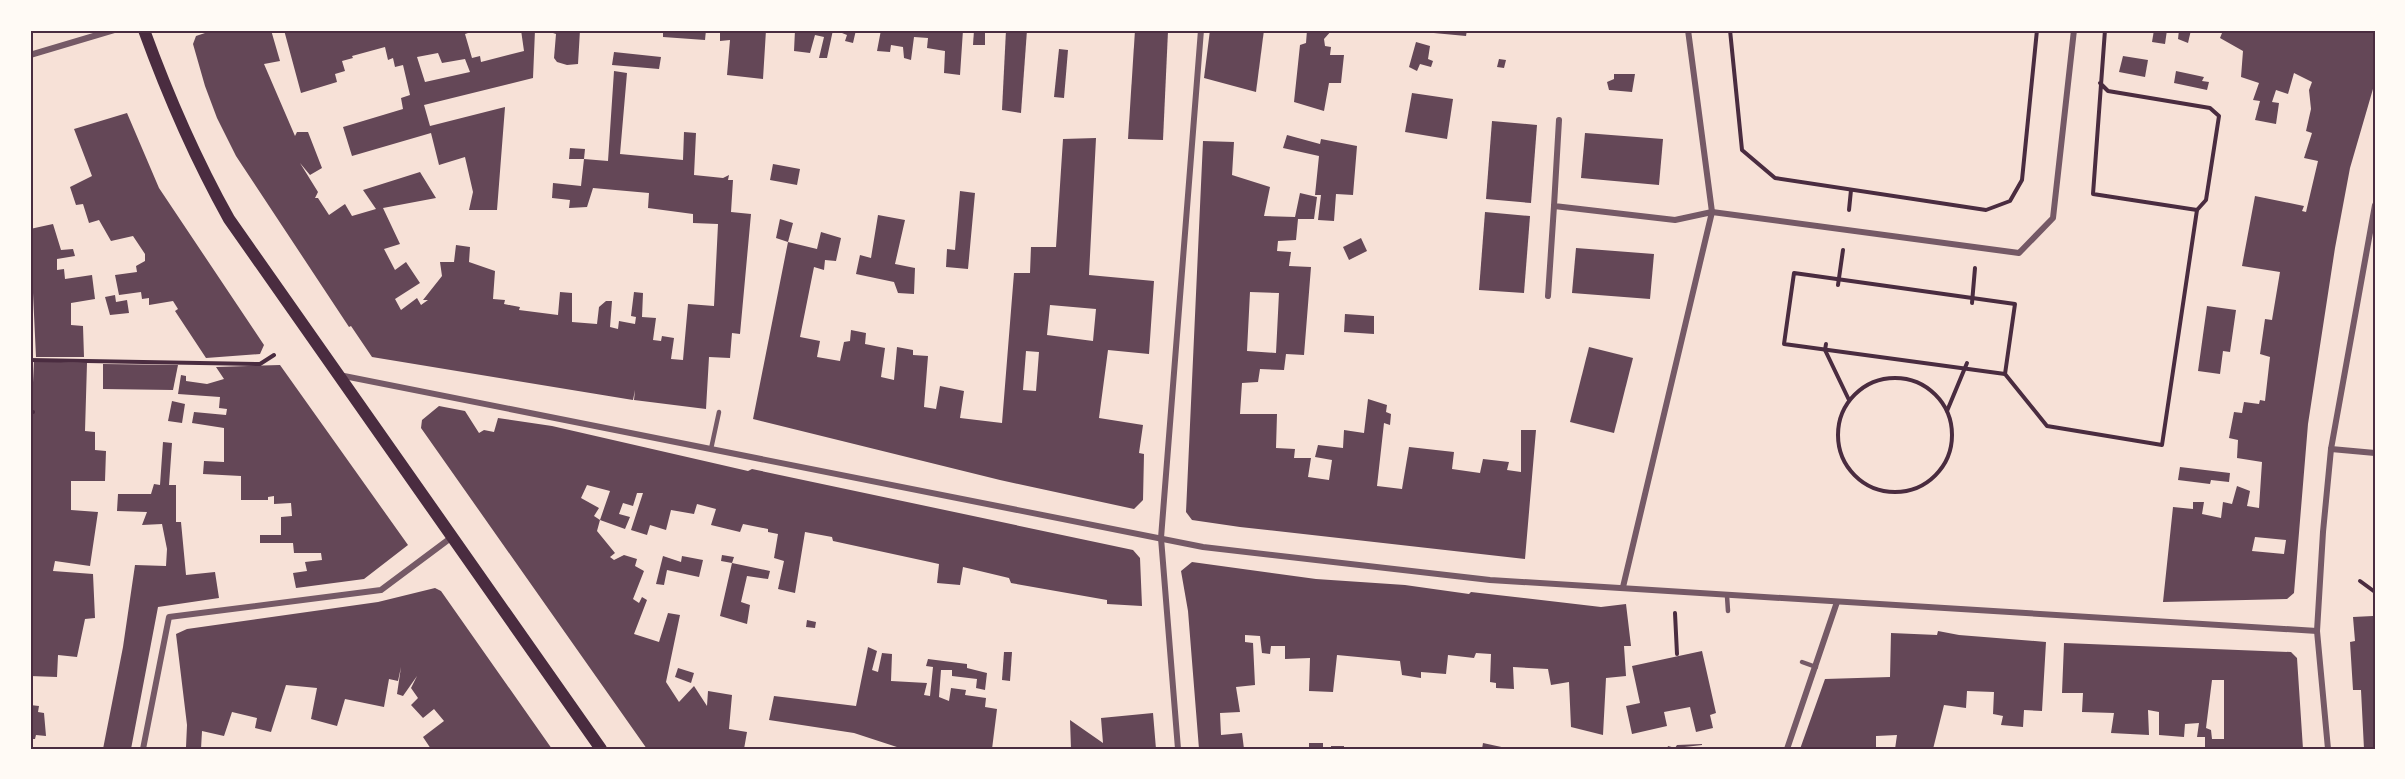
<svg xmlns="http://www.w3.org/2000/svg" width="2405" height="779" viewBox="0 0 2405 779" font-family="'IBM Plex Sans',sans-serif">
	<rect width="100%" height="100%" fill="#f7e1d7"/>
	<g fill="#644757" fill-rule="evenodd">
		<path d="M214,30h57l9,31 -16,3 31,72 2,-4h11l14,36 -12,7 -10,-12 18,29 -3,6h3l11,17 16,-11 7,12 24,-7 -13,-19 57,-18 16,26 -53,10 17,36 -16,5 11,21 11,-8 14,21 -25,16 6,11 16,-12 4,7 7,-5h-5l19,-24 -2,-14h14l2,-17 14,2 -1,15 26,9 -2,28 12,1 -1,4 16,3 -1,3 39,5 2,-23 12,1v29l25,2 2,-17 7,-6h6l-2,26 8,2 1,-8 16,3 1,-7 -5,-1 3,-24 9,1 -1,24 14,1 -3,22 8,1 1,-5 12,2 -3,21 12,1 5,-56 26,2 4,-82 -25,-1v-9l-45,-6 1,-15 -56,-5 -6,19 -18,1 1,-8 -18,-2 1,-15 28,3 3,-27 24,2 6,-90 13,2 -7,81 63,6 1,-28 12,1 -2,42 29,3 6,-3 -1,5h5l-2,32 20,2 -11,120 -8,-1 -2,25 -21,-1 -3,52 -72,-9 1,-10 -2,10 -261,-43 -21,-31 -2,1 -113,-171 -19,-38 -12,-32 -12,-42 3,-8z"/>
		<path d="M284,30h193l-12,4 7,24 8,-2 1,6 43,-11 -3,-21h14l-2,48 -109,27 6,21 75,-19 -8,103h-28l4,-18 -8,-35 -26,8 -8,-32 -79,23 -9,-29 60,-18 -2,-11 9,-3 -7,-30 -8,2 -2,-9 -5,2 -3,-13 -33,9 1,2 -11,3 3,10 -10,3 2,8 -36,11zM438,53l4,10 23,-4 5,13 -45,10 -8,-25z"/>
		<path d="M553,30h27l-2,34 -11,1 -10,-3 -3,-4 2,-24 -3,-1z"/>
		<path d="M663,30h43l-1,10 -42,-3z"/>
		<path d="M720,30h46l-3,49 -36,-4 3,-35 -10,1z"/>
		<path d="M795,30h38l-6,28h-8l5,-21 -9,-2 -5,18 -16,-2z"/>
		<path d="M843,30h13l-3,13 -8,-2 2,-6 -5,-2z"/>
		<path d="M881,30h82l-3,45 -16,-2 1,-22 -18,-3 1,-10 -14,-1 -3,23 -7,-2 -1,-11 -12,-2 -1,7 -13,-1z"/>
		<path d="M974,30h11v15h-12z"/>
		<path d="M1006,30h21l-6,83 -19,-3z"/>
		<path d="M1135,30l33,1 -5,109 -35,-1z"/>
		<path d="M1210,30h54l-8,62 -52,-14z"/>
		<path d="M1307,30h25l-8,9 1,7 6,1 -1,8h14l-3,28h-12l-5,28 -30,-9 6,-57 6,-2z"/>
		<path d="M1423,30h44l-1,6 -43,-4z"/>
		<path d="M2154,30h13l-2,14 -13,-2z"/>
		<path d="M2179,30h12l-3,13 -10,-4z"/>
		<path d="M2217,30h158v52l-25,86 -15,80 -27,176 -14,169 -7,6 -124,3 10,-95 20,2v-7h11l-2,12 19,4 2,-16 9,2 5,-18 13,5 -3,15 12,2 3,-46 -25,-4 1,-18 -9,-2 5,-26 8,1 2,-11 15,2 1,-4 5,1 5,-44 -10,-3 5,-35 7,1 8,-48 -38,-6 13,-70 49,10 -2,5 4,1 12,-51 -14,-3 8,-25 -6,-2 5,-22 -2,-19 3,-8 -18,-9 -6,21 -12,-4 -4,12 7,1 -3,21 -21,-4 5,-19 -7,-1 6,-17 -18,-6 2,-26 -23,-13 2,-5zM2255,537l31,3 -2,14 -32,-3z"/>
		<path d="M1416,42l14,4 -2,13 5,2 -2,6 -11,-3 -3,7 -8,-4z"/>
		<path d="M1059,49l9,1 -4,48 -10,-1z"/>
		<path d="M614,52l47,5 -2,12 -47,-4z"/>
		<path d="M2123,56l25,4 -3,17 -26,-5z"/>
		<path d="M1499,59l7,1 -2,8 -7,-1z"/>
		<path d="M2176,71l28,6 -2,4 7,1 -2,8 -33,-7z"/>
		<path d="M1614,74h21l-3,18 -23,-2 -2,-8 7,-3z"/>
		<path d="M1412,93l41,6 -6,40 -42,-7z"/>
		<path d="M127,113l32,75 105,157 -4,9 -54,4 -31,-47 3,-2 -5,-8 -24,4v-7l-7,1 -1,-7 -22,3 -4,-20 22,-3 -1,-6 9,-5v-7l-12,-18 -22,5 -12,-21 -10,3 -6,-19 -7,1 -6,-18 22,-11 -18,-47z"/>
		<path d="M1492,121l45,4 -6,78 -45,-4z"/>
		<path d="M1585,133l78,6 -4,46 -78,-7z"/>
		<path d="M1287,135l33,9 1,-5 36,7 -4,49 -17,-1 -2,27 -16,-1 3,-25h-6l4,-39 -36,-8z"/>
		<path d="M1096,138l-7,137 65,6 -5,73 -41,-4 -9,68 44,7 -4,28 5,1 -1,46 -9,9 -134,-29 -247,-61 35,-177 -12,-4 4,-19 13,4 -5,19 29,7 4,-17 20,6 -5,23 -11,-1 -1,10 -10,-3 -14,70 20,4 -3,16 23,4 4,-19 6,-1 1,-11 15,3 -1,11 20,4 -4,29 13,3 3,-33 16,3v5l15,1 -4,51 12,2 4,-23 24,5 -4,27 42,5 12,-150h16l1,-26h25l7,-108zM1050,305l46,4 -3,32 -46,-6zM1026,351l13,1 -3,39 -13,-1z"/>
		<path d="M1203,141l31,1 -2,33 38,12 -6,29 31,1 5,-24 17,4 -3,22h-16l-2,21 -18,1 -1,10 14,1 -2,14 22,1 -7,88 -18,-1 -2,16 -24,-1 -2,13 -16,1 -2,31h37l-1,34 19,1 -1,9h17l-3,19 21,3 3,-20 -17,-3 3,-12 25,3 1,-18 20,3 4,-34 19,6 -1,7 5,2 -1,11 -6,-2 -7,63 25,3 7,-42 45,5 -2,17 28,4 3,-14 26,3 -2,8 14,2v-42h15l-11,129 -285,-32 -48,-7 -6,-8zM1250,292l29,1 -3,60 -29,-2z"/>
		<path d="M570,148l15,1 -1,10h-15z"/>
		<path d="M773,164l27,5 -3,16 -27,-5z"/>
		<path d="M960,191l15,2 -7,76 -22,-2 1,-18 8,1z"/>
		<path d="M1485,212l45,4 -6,77 -45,-3z"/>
		<path d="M878,215l27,5 -10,44 20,4 -1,26 -16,-1 -4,-11 -38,-8 4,-19 11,3z"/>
		<path d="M53,224l8,26 12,-1 2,7 -18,3v11l7,-1 1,10 27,-4 3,24 -24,4v22l12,1 1,31h-48l-6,-128z"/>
		<path d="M1361,238l6,13 -18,9 -6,-13z"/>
		<path d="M1576,248l78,6 -4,45 -78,-6z"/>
		<path d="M115,295l1,7 11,-2 2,13 -19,2 -5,-18z"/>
		<path d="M2207,306l29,4 -6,42 -7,-1 -3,23 -22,-3z"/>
		<path d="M1345,314l29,2v18l-30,-2z"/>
		<path d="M1589,347l44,11 -19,75 -44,-11z"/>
		<path d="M34,361l53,2 -2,68 10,1v18l11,1 -1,30h-34v29l27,2 -8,54 -35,-5 -2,10 40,3 2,44 -10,1 -8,38 -19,-2 -1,22 -27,-1v-229z"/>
		<path d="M103,364l75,1 -5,25 -70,-1z"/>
		<path d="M280,365l128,180 -44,34 -68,9 -3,-15 14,-2 -2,-9 17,-2 -1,-7h-27l-1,-10h-33v-8h21v-18l11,-1 -1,-13 -17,1v-8l-6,1v3h-27v-24l-38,-2 1,-13 20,1v-34l-32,-5 2,-11 32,3 1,-6 -8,-1 1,-11 -42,-3 3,-19 5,1v5l21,3 17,-5 -8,-12z"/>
		<path d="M172,401l13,3 -3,19 -14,-2z"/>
		<path d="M439,406l26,5 14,22 5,-3 10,2 4,-14 54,8 196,45 4,-2 381,81 7,8 2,48 -35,-2v-4l-96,-17 -2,-5 -46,-11 -3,18 -23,-2 2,-19 -106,-23 -1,-4 -27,-5 -10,61 -17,-4 6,-28 -10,-3 4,-24 -10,-2v-3l-25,-5 -3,8 -29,-7 5,-16 -19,-5 -3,10 -23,-4 -5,20 -16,-5 -3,10 -16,-5 12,-37h-6l-4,13 -10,-3 -4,11 11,3 -5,12 -25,-9 10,-29 -23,-6 -6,13 18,10 -5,8 6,4 -3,11 18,22 -5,4 4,3 10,-5 13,4 -2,7 9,5 -11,28 6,4 3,-6 5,3 -13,34 25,8 9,-29 12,2 -14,67 13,20 15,-16 13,20 1,-15 24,4 -3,34 18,3 -3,17h-97l-226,-321 1,-8z"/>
		<path d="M163,442l9,1 -3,42h7v37h5l5,53 29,-3 4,26 -61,9 -27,142h-28l20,-102 12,-82 31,1 1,-17 -5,-25 -20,1 5,-13 -30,-1 1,-17h33l3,-10 6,1z"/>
		<path d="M2180,467l50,6 -1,9 -18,-2 -1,4 -32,-4z"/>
		<path d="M722,555l12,2 -2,6 -11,-2z"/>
		<path d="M663,556l18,6 1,-6 21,4 -4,17 -32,-7 -3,15 -8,-1z"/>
		<path d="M1192,562l124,17 89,6 64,9 2,-2 130,15 25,-3 5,42h-7l2,30 -20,2 -3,57 -32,-8 -2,-45 -18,3 -3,-16 -35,-2 1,22 -18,-1v-5l-6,-1 1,-28 -15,-1 -2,5 -26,-3 -2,19 -25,-2v6l-19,-3 -2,-14 -63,-6 -4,37 -24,-1 1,-33 -25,1v-13h-14l-1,8 -8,-1 -2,-17 -15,-1v7l8,1 2,42 -19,2 4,25 -20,1 1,22 21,-2 2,16h-45l-11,-138 -7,-40z"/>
		<path d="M732,563l38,8 -2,8 -21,-3 -6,26 9,3 -3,19 -27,-8z"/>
		<path d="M435,588l6,3 111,158h-121l-8,-12 21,-16 -10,-12 -11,9 -12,-13 7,-7 -7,-10 6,-12 -14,20 -6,-2 4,-27 -3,14 -9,-2 -5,28 -39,-8 -8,27 -26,-7 6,-31 -31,-3 -15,47 -16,-4 2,-10 -25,-6 -8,24 -22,-5 -1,18 -15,-2 1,-22 -11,-91 11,-5 191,-27z"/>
		<path d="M2373,616l2,133h-11l-3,-59h-8l-3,-48 5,-1 -2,-24z"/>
		<path d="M807,620l9,2 -1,6 -9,-1z"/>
		<path d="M1938,631l21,4 87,7 -4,69 -18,-1 -1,17 -22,-2 2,-9 -10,-2 1,-22 -27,-1 -1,17 -22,-3 -11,44h-38l2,-14 -21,1v13h-76l25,-70 65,-2 1,-44 46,2z"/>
		<path d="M2064,643l227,9 6,6 6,91h-98v-12h-8l2,-14 -14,1 -1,13 -25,-2v-23l-11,-2 1,25 -38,-2 3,-20 -32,-1 1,-19h-21zM2212,680h12v59h-12l-1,-9 -5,-2z"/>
		<path d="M868,647l9,4 -5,19 6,2 4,-19 10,1 -1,27 36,2 -3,12 6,1 3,-29 -7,-1 2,-7 39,5v4l20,5 -2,17 -9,-2 1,-9 -25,-3v-6h-11l-2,27 10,4 2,-13 15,2 -1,5 21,3 -1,9 12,2 -5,40h-89l-49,-16 -85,-13 5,-24 82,10z"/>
		<path d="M1702,651l14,62 -6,2 3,13 -17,4 -6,-25 -26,5 3,14 -35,8 -6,-28 14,-3 -8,-37z"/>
		<path d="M1004,652h8l-2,29 -8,-1z"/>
		<path d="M678,668l16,5 -3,10 -16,-6z"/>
		<path d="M30,705l9,1 -1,6 6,1 2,23 -10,-1 -1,4h-5z"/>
		<path d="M1153,713l3,36h-85l-1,-29 33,23 -2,-25z"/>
		<rect x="1309" y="743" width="14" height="6"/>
		<path d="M1483,743l23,5v1h-24z"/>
		<path d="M1702,744v1l-35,4 1,-3 7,2 2,-3z"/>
		<rect x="1331" y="746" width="13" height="3"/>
	</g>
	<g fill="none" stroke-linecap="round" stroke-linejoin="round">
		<g stroke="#4a2c40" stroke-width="4">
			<path d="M1730,30l12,120 33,28 211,32 24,-9 12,-21 15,-150"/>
			<path d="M2100,83l8,8 102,17 9,8 -13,84 -9,10 -104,-16 12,-164"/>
			<path d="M1849,210l2,-20"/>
			<path d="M1794,273l221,31 -10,70 -221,-30z"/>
			<path d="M1838,285l5,-35"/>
			<path d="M1972,303l3,-35"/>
			<path d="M1826,344l-1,6 24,50"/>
			<path d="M30,360l230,4 14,-9"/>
			<path d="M2005,374l42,52 115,19 35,-235"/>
			<circle cx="1895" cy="435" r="57"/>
			<path d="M1947,411l20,-48"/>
			<path d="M30,412h3"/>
			<path d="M2360,581l15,11"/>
			<path d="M1675,613l2,41"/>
		</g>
		<g stroke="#755966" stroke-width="4.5">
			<path d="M711,449l8,-37"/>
			<path d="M1727,596l1,15"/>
			<path d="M1802,662l14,5"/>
		</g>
		<g stroke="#755966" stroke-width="6">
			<path d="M30,55l84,-25"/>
			<path d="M1559,120l-5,86 121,14 37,-8 307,41 34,-35 21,-188"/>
			<path d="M1548,296l6,-90"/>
			<path d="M339,375l864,172 287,33 827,51"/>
			<path d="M2331,449l44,4"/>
			<path d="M1623,587l89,-375 -24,-182"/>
			<path d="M143,749l26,-132 212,-27 71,-53"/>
			<path d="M1178,749l-17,-211 40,-508"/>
			<path d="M1787,749l50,-147"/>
			<path d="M2328,749l-11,-118 6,-99 8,-83 44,-244"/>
		</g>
		<path stroke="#4a2c40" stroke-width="12" d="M144,30c24,66 51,128 85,189l372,530"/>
	</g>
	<rect width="2405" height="779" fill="none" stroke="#fffaf5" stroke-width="63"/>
	<rect x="32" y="32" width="2342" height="716" fill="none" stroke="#4a2c40" stroke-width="2"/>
</svg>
